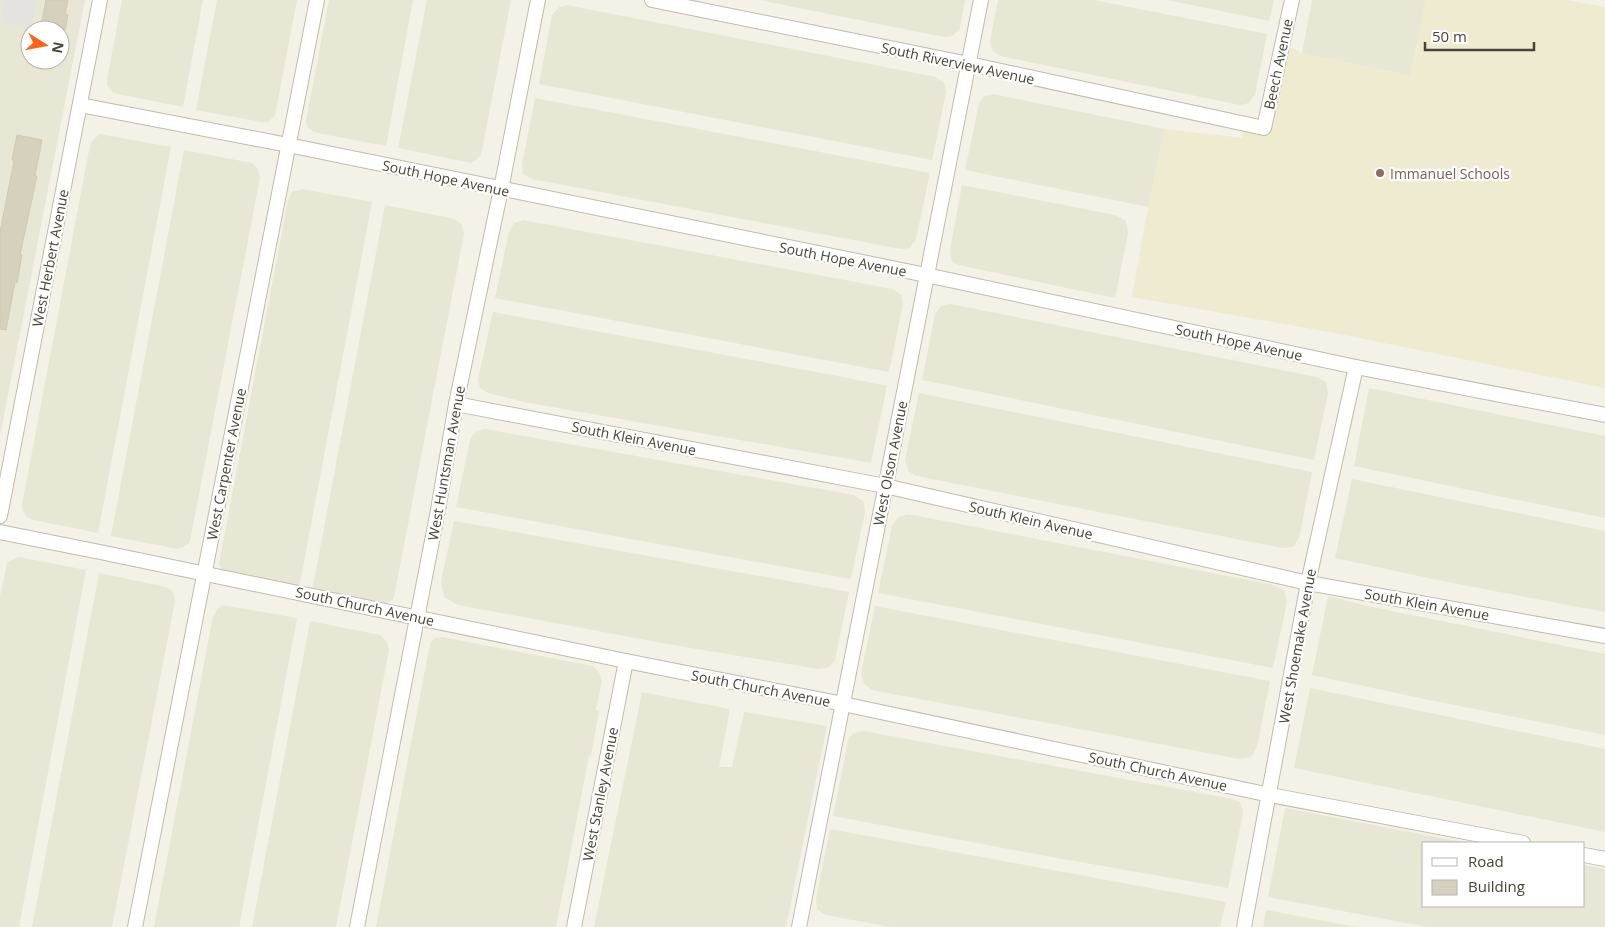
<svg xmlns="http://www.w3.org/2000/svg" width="1605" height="927" viewBox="0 0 1605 927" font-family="'Open Sans',sans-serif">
	<rect width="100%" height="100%" fill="#f4f2e7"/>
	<g fill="#e8e6d4" fill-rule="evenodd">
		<path d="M0,0h85l-85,436zM30,30h30v30h-30z"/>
		<path d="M122,0h81l-20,107 -65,-13 -7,-3 -4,-6v-6z"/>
		<path d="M217,0h80l-22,115 -7,7h-7l-65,-12z"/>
		<path d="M329,0h84l-27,146 -69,-13 -8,-4 -2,-4 -1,-4z"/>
		<path d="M427,0h84l-30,155 -6,6 -4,2 -73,-15z"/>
		<path d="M760,0h205l-5,28 -7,8 -9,1z"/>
		<path d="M998,0h96l173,34 -12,60 -6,9 -9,2 -240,-49 -8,-6 -2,-8z"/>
		<path d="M1167,0h107l-5,21z"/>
		<path d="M1312,0h114l-16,76 -108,-23z"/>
		<path d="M567,5l369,72 8,6 2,10 -14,67 -393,-76 13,-69 7,-8z"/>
		<path d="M993,94l172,35 -17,78 -183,-37 14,-66 5,-8z"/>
		<path d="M535,98l395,75 -14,66 -6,9 -9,1 -369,-70 -9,-5 -1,-9z"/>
		<path d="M100,134l71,13 -73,386 -65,-13 -6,-3 -4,-6 -1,-6 68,-360 3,-5z"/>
		<path d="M184,150l68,13 6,6 2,9 -70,363 -3,4 -9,4 -67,-13z"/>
		<path d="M962,185l153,30 11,6 2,12 -13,65 -157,-33 -7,-5 -1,-10z"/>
		<path d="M302,189l70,13 -73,386 -76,-17 -4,-7 69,-364 4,-8z"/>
		<path d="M385,205l70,14 7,6 2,9 -70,363 -2,3 -7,4 -73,-13z"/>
		<path d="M523,220l370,69 8,6 2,9 -14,68 -394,-74 14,-66 5,-9z"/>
		<path d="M951,304l366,73 9,5 2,11 -14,67 -392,-80 13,-66 6,-8z"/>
		<path d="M493,312l345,64 49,10 -16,77 -347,-61 -36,-9 -8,-5 -2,-9z"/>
		<path d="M1369,388l236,48v82l-251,-52z"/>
		<path d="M919,393l393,79 -13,66 -6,9 -11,1 -366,-72 -8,-5 -3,-11z"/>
		<path d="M485,429l369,66 10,7 1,10 -14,67 -395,-72 14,-67 6,-9z"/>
		<path d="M1352,479l253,52v81l-153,-29 -117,-25z"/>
		<path d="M908,514l366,71 10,5 3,12 -14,66 -395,-75 14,-67 6,-9z"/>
		<path d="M454,521l395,71 -14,68 -6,7 -10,2 -135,-22 -226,-42 -14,-8 -3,-16z"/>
		<path d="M19,557l67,13 -67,357h-19v-331l7,-33 8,-5z"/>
		<path d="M99,573l67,14 7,5 2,9 -63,326h-80z"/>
		<path d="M1328,596l39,10 238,48v81l-176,-35 -117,-25z"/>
		<path d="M222,605l75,13 -58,309h-85l59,-311 5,-8z"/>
		<path d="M875,606l395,75 -13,66 -6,10 -12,2 -367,-69 -8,-6 -3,-11z"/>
		<path d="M310,621l70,14 7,7 2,8 -53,277h-84z"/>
		<path d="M442,637l151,29 7,8 2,6 -6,30 3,1 -8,45h-2l-33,171h-180l54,-283 5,-6z"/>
		<path d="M1310,688l295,61v83l-311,-64z"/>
		<path d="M642,692l88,17 -11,58h13l12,-55 83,14 -41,201h-192z"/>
		<path d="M864,731l369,68 8,4 2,10 -15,75 -176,-31 -219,-41 15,-75 5,-8z"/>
		<path d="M1285,808l183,35h-44v63h160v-41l21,4v58h-177l-160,-30z"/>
		<path d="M830,829l396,73 -6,25h-329l-66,-12 -8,-6 -1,-10z"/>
		<path d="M1266,910l91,17h-94z"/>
	</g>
	<path fill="#eeebd0" d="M1426,0h141l38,7v381l-265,-54 -208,-37 16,-90 17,-78 77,9 4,-20 16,3 17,-79 23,11 108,22z"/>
	<path fill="#e5e3df" d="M5,0h32l-6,28 -30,-6z"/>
	<g fill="#d6d1bc" stroke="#d1caaf">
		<path d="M46,0h22l-3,14 3,1 -3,15h-25z"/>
		<path d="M17,135l25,5 -7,36h2l-17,79h2l-5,28 -2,-1 -9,48 -6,-1v-97l14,-71 -2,-1z"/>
	</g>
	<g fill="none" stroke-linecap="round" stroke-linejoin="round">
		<g stroke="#c0bca9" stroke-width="16">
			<g id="minor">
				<path d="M652,0l317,64 295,64 28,-128"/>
				<path d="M80,105l208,40 638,130 430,92 249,48"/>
				<path d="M456,404l429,82 423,97 297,53"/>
				<path d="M0,516l100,-516"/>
				<path d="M0,532l100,20 526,109 217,43 427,91 253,48"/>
				<path d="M1584,855l21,4"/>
				<path d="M135,927l182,-927"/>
				<path d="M357,927l81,-417 18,-106 45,-215 37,-189"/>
				<path d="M574,927l52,-266"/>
				<path d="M799,927l182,-927"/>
				<path d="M1244,927l64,-344 48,-216"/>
			</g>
		</g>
		<use href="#minor" stroke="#fff" stroke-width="14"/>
	</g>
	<circle fill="#8d6e63" stroke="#fff" stroke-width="2" cx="1380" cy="173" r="5"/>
	<g text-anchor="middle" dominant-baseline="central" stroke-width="4.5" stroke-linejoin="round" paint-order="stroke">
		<g font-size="14" fill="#474435" stroke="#fff">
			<text transform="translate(958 63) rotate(12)">South Riverview Avenue</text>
			<text transform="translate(1278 64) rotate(-78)">Beech Avenue</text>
			<text transform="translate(446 178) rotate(12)">South Hope Avenue</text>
			<text transform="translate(50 258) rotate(-79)">West Herbert Avenue</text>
			<text transform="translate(843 259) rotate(11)">South Hope Avenue</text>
			<text transform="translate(1239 342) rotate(12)">South Hope Avenue</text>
			<text transform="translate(634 438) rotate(11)">South Klein Avenue</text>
			<text transform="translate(446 463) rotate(-80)">West Huntsman Avenue</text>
			<text transform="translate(890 463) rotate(-79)">West Olson Avenue</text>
			<text transform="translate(226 464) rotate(-79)">West Carpenter Avenue</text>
			<text transform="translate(1031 520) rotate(13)">South Klein Avenue</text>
			<text transform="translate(1427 604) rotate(10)">South Klein Avenue</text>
			<text transform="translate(365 606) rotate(12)">South Church Avenue</text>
			<text transform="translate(1297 646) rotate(-80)">West Shoemake Avenue</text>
			<text transform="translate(761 688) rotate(11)">South Church Avenue</text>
			<text transform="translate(1158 771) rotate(12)">South Church Avenue</text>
			<text transform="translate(600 794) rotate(-79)">West Stanley Avenue</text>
		</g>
		<g font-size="14" fill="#785e54" stroke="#fff" text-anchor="start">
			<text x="1390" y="173">Immanuel Schools</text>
		</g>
	</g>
	<rect x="1422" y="842" width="162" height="65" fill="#ffffff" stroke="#b5b4ae"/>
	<rect x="1432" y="858" width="25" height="8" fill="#ffffff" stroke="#b5b4ae"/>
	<text x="1468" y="867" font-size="15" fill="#474435">Road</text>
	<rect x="1432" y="880" width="25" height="15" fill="#d6d1bc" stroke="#b5b4ae"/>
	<text x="1468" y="892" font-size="15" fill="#474435">Building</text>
	<g transform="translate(45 45) rotate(101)"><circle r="24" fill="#ffffff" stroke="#b5b4ae"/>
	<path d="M0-4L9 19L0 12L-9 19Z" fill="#ff6313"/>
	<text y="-8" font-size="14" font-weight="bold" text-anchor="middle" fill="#474435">N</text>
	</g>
	<path d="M1425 42v8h109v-8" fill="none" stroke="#474435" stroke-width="2.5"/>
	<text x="1432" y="42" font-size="15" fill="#474435" stroke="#ffffff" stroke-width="4" paint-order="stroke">50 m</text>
</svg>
